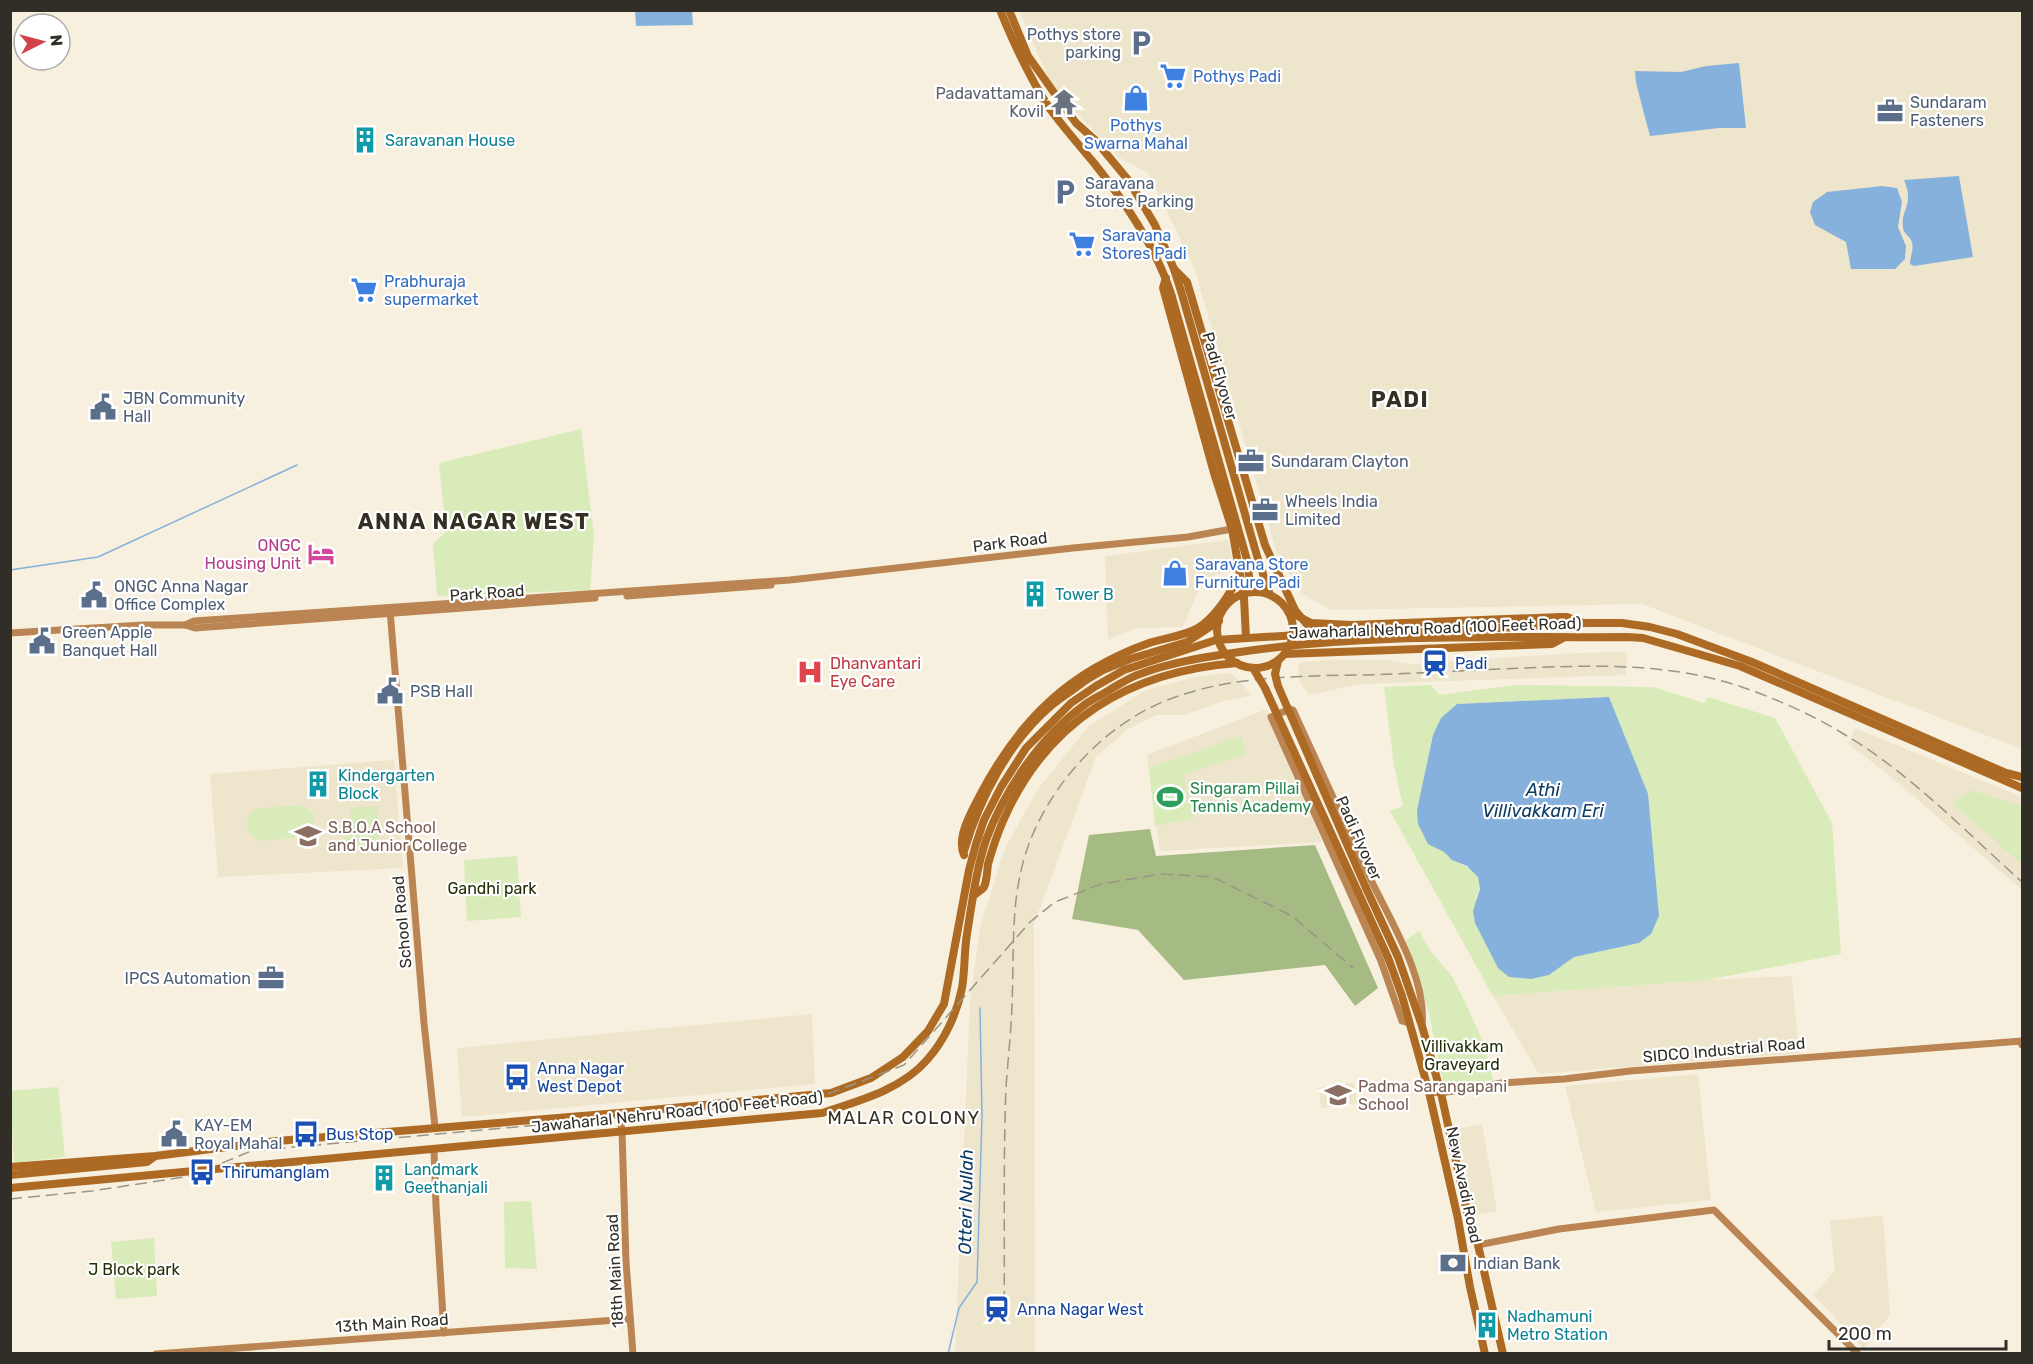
<svg xmlns="http://www.w3.org/2000/svg" width="2033" height="1364" viewBox="0 0 2033 1364" font-family="Rubik,sans-serif">
	<rect width="100%" height="100%" fill="#f7f0de"/>
	<g fill="#eee5cd">
		<path d="M1019,11h1003v738l-380,-145 -312,6 -27,-16 -25,-37 -84,-290 -46,-94 -30,-16 -65,-69z"/>
		<path d="M1228,540l7,31 -32,7 -20,49 -47,1 -28,12 -3,-84z"/>
		<path d="M1627,652l-1,23 -266,9 -51,11 -10,-14 -1,-18 28,-3h59l27,4 164,-11z"/>
		<path d="M1231,673l21,22 -31,7 -37,13h-28l-28,14 -32,28 -62,167 1,429h-80l15,-351 10,-74 25,-80 33,-59 50,-62 58,-37 53,-14z"/>
		<path d="M1267,709l55,133 -162,9 -13,-96z"/>
		<path d="M1855,728l167,69v93l-133,-115 -41,-31z"/>
		<path d="M394,760l9,108 -185,9 -8,-103z"/>
		<path d="M1792,976l7,77 -260,21 -46,-78 214,-16z"/>
		<path d="M812,1014l3,70 -353,33 -5,-69z"/>
		<path d="M1698,1074l13,126 -115,12 -31,-126z"/>
		<path d="M1354,1083l3,20 -36,5 -3,-21z"/>
		<path d="M1482,1124l15,87 -27,5 -17,-86z"/>
		<path d="M1883,1215l7,100 -26,34 -50,-54 21,-25 -5,-49z"/>
	</g>
	<g fill="#d8ebb9" fill-rule="evenodd">
		<path d="M581,429l13,107 -4,54 -153,6 -4,-52 13,-12 -7,-69z"/>
		<path d="M1431,685l9,10 76,-10 137,2 51,16 4,-6 67,21 57,105 9,131 -134,26 -214,16 -103,-185 13,-5 -9,-41 -10,-78zM1609,697l30,246 -66,14 -97,-59c3,-8 6,-16 1,-23 -8,-10 -19,-10 -28,-18 -13,-12 -22,-31 -32,-47l16,-75 8,-17 16,-14z"/>
		<path d="M1240,736l6,18 -63,21 11,43 -39,8 -6,-58z"/>
		<path d="M1970,790l52,16v58l-69,-60z"/>
		<path d="M299,805c13,3 18,12 14,24l-11,8 -40,4 -8,-3 -7,-9 1,-12 7,-8z"/>
		<path d="M376,806l3,20 -27,2 -2,-20z"/>
		<path d="M377,831l2,12 -34,3 -1,-13z"/>
		<path d="M517,856l4,61 -54,4 -3,-61z"/>
		<path d="M1419,931l12,21 20,23 14,27 20,44 8,34 -49,7 -15,-74 -23,-73z"/>
		<path d="M58,1087l7,70 -51,6 -4,-72z"/>
		<path d="M531,1201l6,68 -32,-1 -1,-66z"/>
		<path d="M154,1238l3,58 -41,3 -5,-57z"/>
	</g>
	<path fill="#a6bb83" d="M1150,829l6,27 159,-11 63,143 -23,18 -30,-41 -141,15 -46,-50 -66,-11 17,-84z"/>
	<g fill="#86b1dd">
		<path d="M635,11h57l1,14 -57,1z"/>
		<path d="M1739,63l7,65h-27l-69,8 -14,-53 -1,-12 46,1 25,-6z"/>
		<path d="M1959,176l14,81 -59,9 -4,-2c0,-8 5,-16 1,-24 -3,-5 -7,-6 -8,-12 -3,-19 12,-22 1,-48z"/>
		<path d="M1882,186l15,2 5,14 -4,25 8,19 -1,13 -10,10h-44l-5,-27 -31,-17 -5,-13 3,-10 14,-10z"/>
		<path d="M1609,697l39,97 11,122 -8,18 -12,9 -65,14 -25,18 -18,4 -22,-2 -11,-9 -23,-45 -2,-12 7,-22 -2,-12 -11,-11 -15,-6 -8,-8 -16,-8 -10,-20 -1,-14 16,-75 8,-17 16,-14z"/>
	</g>
	<g fill="none" stroke-linecap="round" stroke-linejoin="round">
		<g stroke="#86b1dd" stroke-width="1.5">
			<path d="M10,570l88,-13 199,-92"/>
			<path d="M948,1354l11,-46 18,-26 5,-166 -2,-108"/>
		</g>
		<g stroke="#bb8553" stroke-width="7">
			<path d="M627,596l144,-11"/>
			<path d="M390,610l34,413 11,104"/>
			<path d="M185,625l10,3 400,-30"/>
			<path d="M10,633l133,-8h42l9,-4 596,-41 283,-32 115,-11 44,-8"/>
			<path d="M1409,1023l-7,-2 -21,-60 -110,-244 19,-8 3,1c26,57 52,114 78,170 20,42 56,99 51,145"/>
			<path d="M1429,1092l12,1 61,-10 62,-4 66,-8 392,-30v4"/>
			<path d="M619,1113l3,18 4,131 7,92"/>
			<path d="M434,1150l2,56 8,127"/>
			<path d="M1478,1245l81,-16 155,-19 144,144"/>
			<path d="M156,1354l474,-35"/>
		</g>
		<g stroke="#ad6a24" stroke-width="8">
			<path d="M1000,10c14,34 30,69 50,99 14,19 29,36 44,54 31,39 63,85 78,134"/>
			<path d="M1009,10l19,46 27,38 21,29 19,17 34,41 26,44 19,44 7,22"/>
			<path d="M1174,269l13,13 78,263 30,65 20,24"/>
			<path d="M1166,278l-3,10 51,185 18,56 12,69 2,40"/>
			<path d="M1560,617h7l14,5"/>
			<path d="M1285,654l267,-10 11,-6"/>
			<path d="M964,851c16,-53 45,-110 88,-146 11,-9 23,-16 34,-25"/>
			<path d="M964,855c-8,-18 8,-44 16,-60 28,-53 63,-97 115,-127 17,-10 37,-19 54,-25 15,-5 36,-7 49,-15 18,-11 32,-35 42,-53"/>
			<path d="M1366,888l32,69 24,69 19,67 28,128 9,24 25,109"/>
			<path d="M1358,892l31,68 13,36 27,96 29,127 12,68 15,67"/>
			<path d="M973,896c3,-3 9,-6 11,-9 3,-6 3,-16 4,-23 4,-14 9,-29 15,-43 44,-101 127,-150 234,-158"/>
			<path d="M10,1167l145,-11 122,-15 342,-28 212,-20 40,-15 32,-21 25,-26 16,-27 25,-134 7,-26 8,-24 17,-33 25,-39 45,-45 25,-17 28,-16 92,-30 99,-6 111,-2 160,-9h36l28,4 27,7 75,28 254,111 16,4"/>
			<path d="M10,1175l137,-13 7,-5"/>
			<path d="M10,1188l812,-75c36,-12 79,-23 105,-53 17,-19 30,-46 35,-72 3,-17 2,-36 5,-54 5,-31 9,-64 19,-94 19,-51 54,-102 97,-134 9,-7 19,-11 28,-17 9,-5 19,-12 29,-15 31,-12 66,-17 100,-22 127,-19 259,-14 387,-15l16,1 97,28 282,122"/>
		</g>
		<g stroke="#999588" stroke-width="1.5" stroke-dasharray="12 6" stroke-linecap="butt">
			<path d="M10,1199l82,-8 99,-15 60,-25 561,-51 92,-35 126,-143 25,-20 46,-18 60,-10 52,3 79,39 61,52"/>
			<path d="M1004,1321c1,-78 -1,-156 2,-234 2,-27 5,-54 6,-81 3,-76 -5,-135 37,-203 28,-46 71,-85 121,-104 71,-27 150,-22 224,-25 43,-2 86,-4 129,-6 73,-3 146,-5 216,18 35,12 72,28 103,47 67,39 123,98 180,149"/>
		</g>
		<g stroke="#ad6a24" stroke-width="8">
			<path d="M1181,291l76,265 13,39"/>
			<path d="M1172,297l75,263 4,32"/>
			<circle cx="1255" cy="630" r="38"/>
			<path d="M1288,611l23,12 41,2 208,-8"/>
			<path d="M1278,661l-3,13 3,12 88,202"/>
			<path d="M1253,668l12,20 93,204"/>
			<path d="M1086,680l17,-10 27,-11 57,-17 32,-21"/>
		</g>
	</g>
	<defs>
		<g id="parking-bare" transform="scale(2.07)"><path d="M-3.5-5.5H1a3.5 3.5 0 0 1 0 7H-1V5.5H-3.5ZM-1-3.4V-.6H.8a1.4 1.4 0 0 0 0-2.8Z" fill="#5c6f8a" stroke="#fff" stroke-width="2.5" paint-order="stroke"/></g>
		<g id="supermarket-bare" transform="scale(2.07)"><path d="M-6-5.5h2.5l.6 2H6L4.5 2H-2.5L-4.4-4H-6ZM-1.5 3.2a1.3 1.3 0 1 0 .1 0ZM3 3.2a1.3 1.3 0 1 0 .1 0Z" fill="#3f7fe0" stroke="#fff" stroke-width="2.5" paint-order="stroke"/></g>
		<g id="shop-bare" transform="scale(2.07)"><path d="M-5-2.5h2.3a2.7 3.5 0 0 1 5.4 0H5L5.5 6h-11ZM-1.5-2.5h3a1.5 2.3 0 0 0-3 0Z" fill="#3f7fe0" stroke="#fff" stroke-width="2.5" paint-order="stroke"/></g>
		<g id="temple-bare" transform="scale(2.07)"><path d="M0-6L5-2H3V0L6.5 2.5H4V6H1.5V3h-3V6H-4V2.5H-6.5L-3 0V-2H-5Z" fill="#6b7280" stroke="#fff" stroke-width="2.5" paint-order="stroke"/></g>
		<g id="office-bare" transform="scale(2.07)"><path d="M-6-3h4V-5.5h4V-3h4V5H-6ZM-1-4.5V-3h2v-1.5ZM-6 0V1H6V0Z" fill="#5c6f8a" stroke="#fff" stroke-width="2.5" paint-order="stroke"/></g>
		<g id="building-bare" transform="scale(2.07)"><path d="M-4-6H4V6H1V3H-1V6H-4ZM-2.5-4.3h1.7v1.8h-1.7ZM.8-4.3h1.7v1.8H.8ZM-2.5-1h1.7V.8h-1.7ZM.8-1h1.7V.8H.8Z" fill="#0f9aa8" stroke="#fff" stroke-width="2.5" paint-order="stroke"/></g>
		<g id="civic-bare" transform="scale(2.07)"><path d="M-.6-6.5H3V-4.5H.6V-3L4-1V1h2V6H-6V1h2V-1L-.6-3ZM-1.2 2.5V6h2.4V2.5Z" fill="#5c6f8a" stroke="#fff" stroke-width="2.5" paint-order="stroke"/></g>
		<g id="hotel-bare" transform="scale(2.07)"><path d="M-6-4.5h1.5V1H6V5H4.5V3h-9V5H-6ZM-4 0a1.8 1.8 0 1 1 3.6 0ZM.5 0V-2.5h3Q6-2.5 6 0Z" fill="#d1479c" stroke="#fff" stroke-width="2.5" paint-order="stroke"/></g>
		<g id="station-bare" transform="scale(2.07)"><path d="M-3-6H3Q5-6 5-4V2Q5 4 3 4L4.5 6H3L1.5 4h-3L-3 6H-4.5L-3 4Q-5 4-5 2V-4Q-5-6-3-6ZM-3.5-4v3h7v-3ZM-3.5 1v1.5H-2V1ZM2 1v1.5H3.5V1Z" fill="#1a4fb4" stroke="#fff" stroke-width="2.5" paint-order="stroke"/></g>
		<g id="hospital-bare" transform="scale(2.07)"><path d="M-5-5h3v3.5h4V-5h3V5h-3V1.5h-4V5h-3Z" fill="#e0444e" stroke="#fff" stroke-width="2.5" paint-order="stroke"/></g>
		<g id="stadium-bare" transform="scale(2.07)"><path d="M0-5a6.5 5 0 1 0 0 10a6.5 5 0 1 0 0-10ZM-3.5-1.8h7v3.6h-7Z" fill="#2e9e5b" stroke="#fff" stroke-width="2.5" paint-order="stroke"/></g>
		<g id="school-bare" transform="scale(2.07)"><path d="M0-5L7-2L0 1L-7-2ZM-4 1L0 2.5L4 1V4Q0 6-4 4Z" fill="#8d6e63" stroke="#fff" stroke-width="2.5" paint-order="stroke"/></g>
		<g id="bus-bare" transform="scale(2.07)"><path d="M-5-6H5V4H4V6H2V4H-2V6H-4V4H-5ZM-3.5-4V0h7V-4ZM-3.5 1.2v1.5H-2V1.2ZM2 1.2v1.5H3.5V1.2Z" fill="#1a4fb4" stroke="#fff" stroke-width="2.5" paint-order="stroke"/></g>
		<g id="bank-bare" transform="scale(2.07)"><path d="M-6-4H6V4H-6ZM0-2.3a2.3 2.3 0 1 0 0 4.6a2.3 2.3 0 1 0 0-4.6Z" fill="#5c6f8a" stroke="#fff" stroke-width="2.5" paint-order="stroke"/></g>
	</defs>
	<g fill-rule="evenodd">
		<use href="#parking-bare" x="1141" y="43"/>
		<use href="#supermarket-bare" x="1173" y="76"/>
		<use href="#shop-bare" x="1136" y="98"/>
		<use href="#temple-bare" x="1064" y="102"/>
		<use href="#office-bare" x="1890" y="111"/>
		<use href="#building-bare" x="365" y="140"/>
		<use href="#parking-bare" x="1065" y="192"/>
		<use href="#supermarket-bare" x="1082" y="244"/>
		<use href="#supermarket-bare" x="364" y="290"/>
		<use href="#civic-bare" x="103" y="407"/>
		<use href="#office-bare" x="1251" y="461"/>
		<use href="#office-bare" x="1265" y="510"/>
		<use href="#hotel-bare" x="321" y="554"/>
		<use href="#shop-bare" x="1175" y="573"/>
		<use href="#building-bare" x="1035" y="594"/>
		<use href="#civic-bare" x="94" y="595"/>
		<use href="#civic-bare" x="42" y="641"/>
		<use href="#station-bare" x="1435" y="663"/>
		<use href="#hospital-bare" x="810" y="672"/>
		<use href="#civic-bare" x="390" y="691"/>
		<use href="#building-bare" x="318" y="784"/>
		<use href="#stadium-bare" x="1170" y="797"/>
		<use href="#school-bare" x="308" y="836"/>
		<use href="#office-bare" x="271" y="978"/>
		<use href="#bus-bare" x="517" y="1077"/>
		<use href="#school-bare" x="1338" y="1095"/>
		<use href="#civic-bare" x="174" y="1134"/>
		<use href="#bus-bare" x="306" y="1134"/>
		<use href="#bus-bare" x="202" y="1172"/>
		<use href="#building-bare" x="384" y="1178"/>
		<use href="#bank-bare" x="1453" y="1263"/>
		<use href="#station-bare" x="997" y="1309"/>
		<use href="#building-bare" x="1487" y="1325"/>
	</g>
	<g text-anchor="middle" dominant-baseline="central" stroke-width="4.5" stroke-linejoin="round" paint-order="stroke">
		<g font-size="16" fill="#4e5e75" stroke="#fff" text-anchor="start">
			<text x="1121" y="34" text-anchor="end">Pothys store<tspan x="1121" dy="18">parking</tspan></text>
			<text x="1910" y="102">Sundaram<tspan x="1910" dy="18">Fasteners</tspan></text>
			<text x="1085" y="183">Saravana<tspan x="1085" dy="18">Stores Parking</tspan></text>
			<text x="123" y="398">JBN Community<tspan x="123" dy="18">Hall</tspan></text>
			<text x="1271" y="461">Sundaram Clayton</text>
			<text x="1285" y="501">Wheels India<tspan x="1285" dy="18">Limited</tspan></text>
			<text x="114" y="586">ONGC Anna Nagar<tspan x="114" dy="18">Office Complex</tspan></text>
			<text x="62" y="632">Green Apple<tspan x="62" dy="18">Banquet Hall</tspan></text>
			<text x="410" y="691">PSB Hall</text>
			<text x="251" y="978" text-anchor="end">IPCS Automation</text>
			<text x="194" y="1125">KAY-EM<tspan x="194" dy="18">Royal Mahal</tspan></text>
			<text x="1473" y="1263">Indian Bank</text>
		</g>
		<g font-size="16" fill="#366cbe" stroke="#fff" text-anchor="start">
			<text x="1193" y="76">Pothys Padi</text>
			<text x="1136" y="125" text-anchor="middle">Pothys<tspan x="1136" dy="18">Swarna Mahal</tspan></text>
			<text x="1102" y="235">Saravana<tspan x="1102" dy="18">Stores Padi</tspan></text>
			<text x="384" y="281">Prabhuraja<tspan x="384" dy="18">supermarket</tspan></text>
			<text x="1195" y="564">Saravana Store<tspan x="1195" dy="18">Furniture Padi</tspan></text>
		</g>
		<g font-size="16" fill="#5b616d" stroke="#fff" text-anchor="end">
			<text x="1044" y="93">Padavattaman<tspan x="1044" dy="18">Kovil</tspan></text>
		</g>
		<g font-size="16" fill="#0d838f" stroke="#fff" text-anchor="start">
			<text x="385" y="140">Saravanan House</text>
			<text x="1055" y="594">Tower B</text>
			<text x="338" y="775">Kindergarten<tspan x="338" dy="18">Block</tspan></text>
			<text x="404" y="1169">Landmark<tspan x="404" dy="18">Geethanjali</tspan></text>
			<text x="1507" y="1316">Nadhamuni<tspan x="1507" dy="18">Metro Station</tspan></text>
		</g>
		<g font-size="16" fill="#302e27" stroke="#fff">
			<text transform="translate(1220 376) rotate(74)">Padi Flyover</text>
			<text transform="translate(1010 542) rotate(-7)">Park Road</text>
			<text transform="translate(487 593) rotate(-4)">Park Road</text>
			<text transform="translate(1435 628) rotate(-2)">Jawaharlal Nehru Road (100 Feet Road)</text>
			<text transform="translate(1359 838) rotate(66)">Padi Flyover</text>
			<text transform="translate(402 922) rotate(-95)">School Road</text>
			<text transform="translate(1724 1050) rotate(-5)">SIDCO Industrial Road</text>
			<text transform="translate(677 1112) rotate(-6)">Jawaharlal Nehru Road (100 Feet Road)</text>
			<text transform="translate(1464 1185) rotate(78)">New Avadi Road</text>
			<text transform="translate(615 1271) rotate(-93)">18th Main Road</text>
			<text transform="translate(392 1323) rotate(-4)">13th Main Road</text>
		</g>
		<g font-size="16" fill="#b23c85" stroke="#fff" text-anchor="end">
			<text x="301" y="545">ONGC<tspan x="301" dy="18">Housing Unit</tspan></text>
		</g>
		<g font-size="16" fill="#be3a42" stroke="#fff" text-anchor="start">
			<text x="830" y="663">Dhanvantari<tspan x="830" dy="18">Eye Care</tspan></text>
		</g>
		<g font-size="16" fill="#164399" stroke="#fff" text-anchor="start">
			<text x="1455" y="663">Padi</text>
			<text x="537" y="1068">Anna Nagar<tspan x="537" dy="18">West Depot</tspan></text>
			<text x="326" y="1134">Bus Stop</text>
			<text x="222" y="1172">Thirumanglam</text>
			<text x="1017" y="1309">Anna Nagar West</text>
		</g>
		<g font-size="16" fill="#27864d" stroke="#fff" text-anchor="start">
			<text x="1190" y="788">Singaram Pillai<tspan x="1190" dy="18">Tennis Academy</tspan></text>
		</g>
		<g font-size="16" fill="#785e54" stroke="#fff" text-anchor="start">
			<text x="328" y="827">S.B.O.A School<tspan x="328" dy="18">and Junior College</tspan></text>
			<text x="1358" y="1086">Padma Sarangapani<tspan x="1358" dy="18">School</tspan></text>
		</g>
		<g font-size="16" fill="#232f04" stroke="#fff">
			<text x="492" y="888">Gandhi park</text>
			<text x="1462" y="1046">Villivakkam<tspan x="1462" dy="18">Graveyard</tspan></text>
			<text x="134" y="1269">J Block park</text>
		</g>
		<g font-size="18" font-style="italic" fill="#0c3c65" stroke="#fff">
			<text x="1543" y="790">Athi<tspan x="1543" dy="21">Villivakkam Eri</tspan></text>
			<text transform="translate(966 1202) rotate(-89)">Otteri Nullah</text>
		</g>
		<g font-size="18" letter-spacing="1.5" fill="#352f21" stroke="#fff">
			<text x="904" y="1118">MALAR COLONY</text>
		</g>
		<g font-size="22" font-weight="bold" letter-spacing="1.5" fill="#352f21" stroke="#fff">
			<text x="1400" y="399">PADI</text>
			<text x="474" y="521">ANNA NAGAR WEST</text>
		</g>
	</g>
	<rect width="2033" height="1364" fill="none" stroke="#302e27" stroke-width="24"/>
	<g transform="translate(42 42) rotate(84)"><circle r="28" fill="#ffffff" stroke="#acaba9" stroke-width="1.5"/>
	<path d="M0-4.5L10 22L0 15L-10 22Z" fill="#d24249"/>
	<text y="-9" font-size="16" font-weight="bold" text-anchor="middle" fill="#302e27">N</text>
	</g>
	<path d="M1829 1340v9h177v-9" fill="none" stroke="#302e27" stroke-width="3"/>
	<text x="1838" y="1340" font-size="18" fill="#302e27" stroke="#ffffff" stroke-width="4.5" paint-order="stroke">200 m</text>
</svg>
